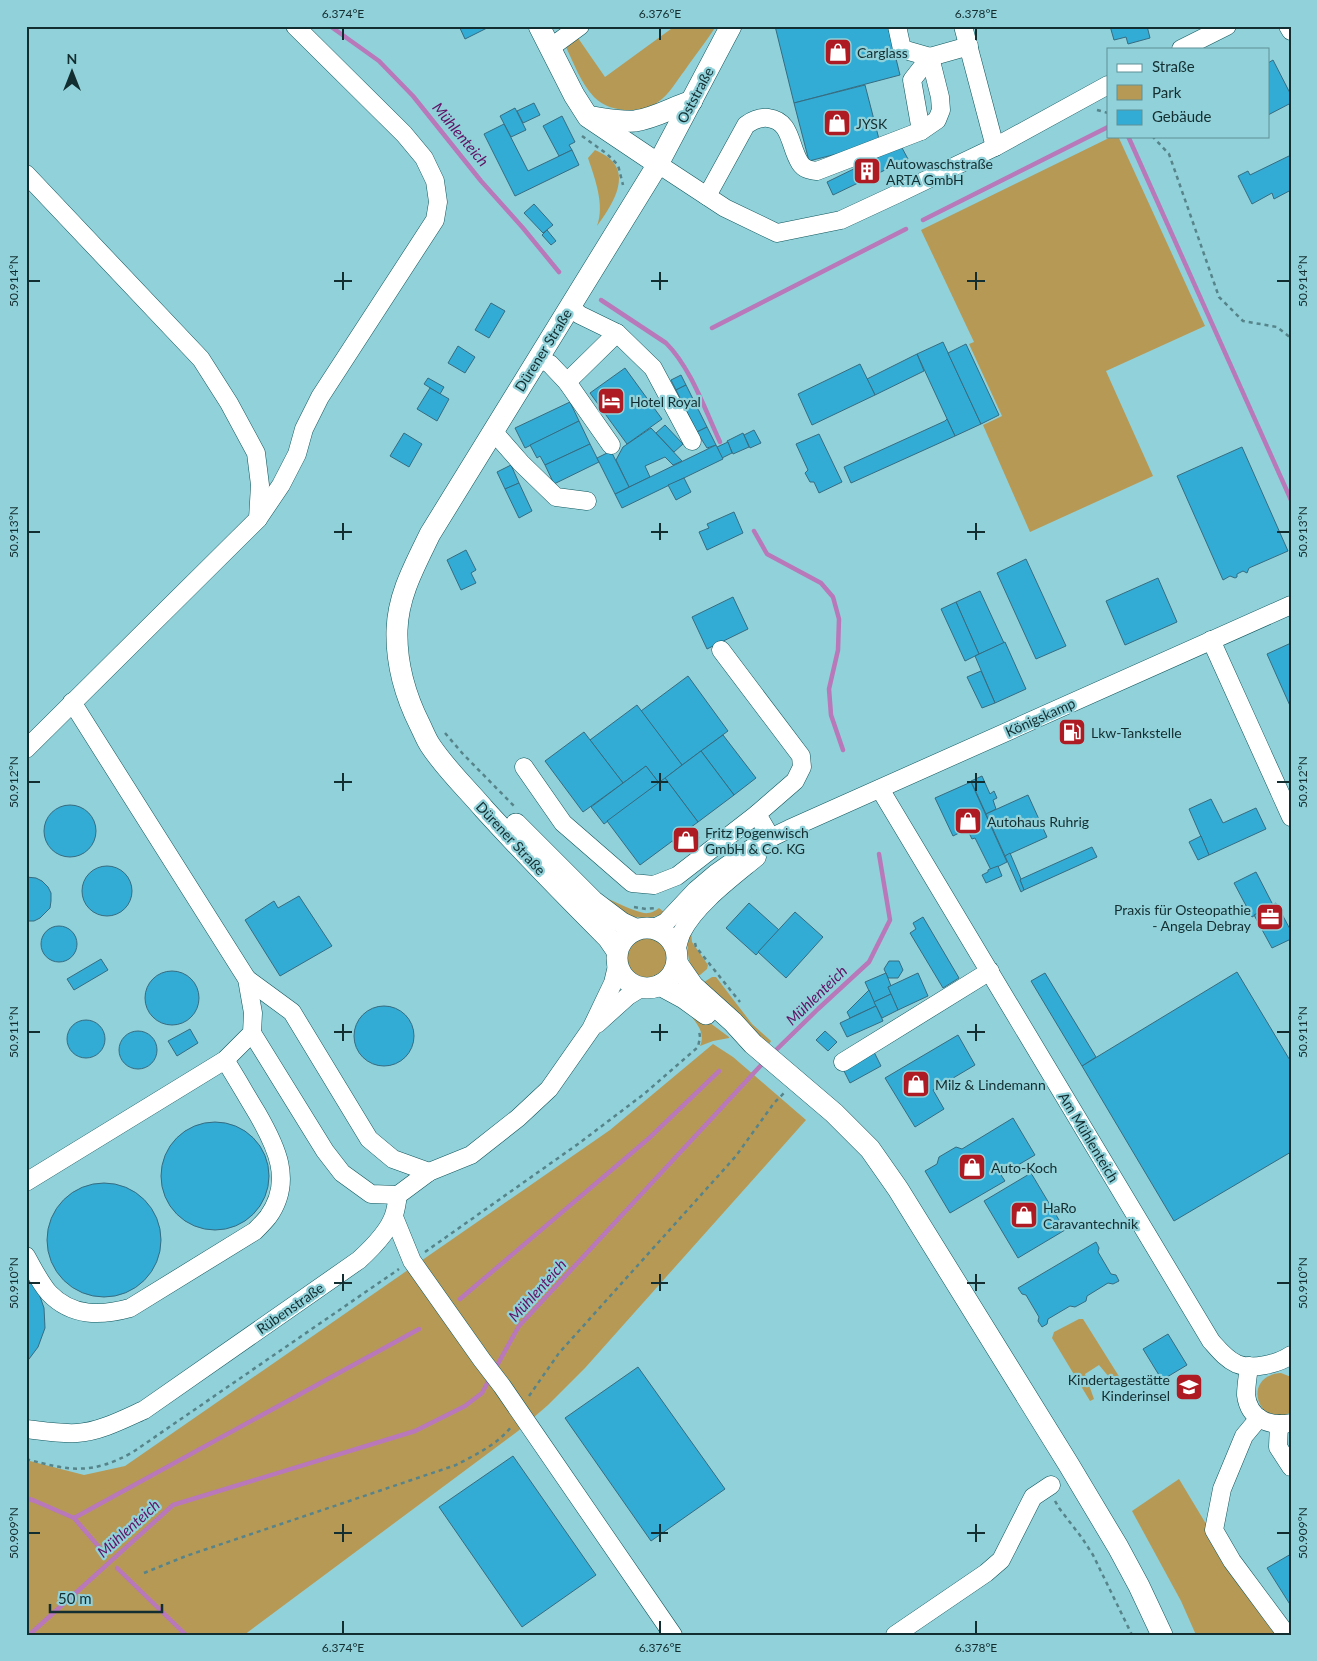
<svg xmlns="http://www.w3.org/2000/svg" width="1317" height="1661" viewBox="0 0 1317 1661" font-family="Lato,sans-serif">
	<rect width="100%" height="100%" fill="#91d1d9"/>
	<g fill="#b79956">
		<path d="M675,26h41c-9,15 -21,29 -31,44 -8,10 -16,25 -27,32 -17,12 -49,11 -64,-5 -13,-14 -20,-33 -28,-50l12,-9 27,39z"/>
		<path d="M1113,136h5l87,190 -99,45 47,105 -123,56 -47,-107 19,-9 -33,-72 5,-2 -53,-112z"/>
		<path d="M595,150c5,2 10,5 14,8 23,19 1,50 -12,68 8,-21 -2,-47 -9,-68z"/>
		<path d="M588,889c11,5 50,26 60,24 4,0 8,-3 11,-5l6,5 -15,5 -19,-1z"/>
		<path d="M691,932l1,10 16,23 -1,4 -7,6h-6c-6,-15 -9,-27 -3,-43z"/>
		<circle cx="648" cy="958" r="22"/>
		<path d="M712,977h4l36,47 19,17 -3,5 -67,-62z"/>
		<path d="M688,1012l10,2 31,23v1l-16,3 -13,5c6,-14 -4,-23 -12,-34z"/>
		<path d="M713,1044l20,13 73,63 -221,248 -37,37 -30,26 -274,204h-218v-175l58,15 41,-9 485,-336z"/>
		<path d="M1079,1319h4l37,59 -6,5 -15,-18 -14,9 9,25 -4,2 -38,-63 2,-6z"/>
		<path d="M1281,1373l10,4v35c-31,20 -52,-36 -10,-39z"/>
		<path d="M1179,1479l56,93 45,63h-84l-15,-34 -49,-90z"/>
	</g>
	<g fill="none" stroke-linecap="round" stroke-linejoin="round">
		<g stroke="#b878ba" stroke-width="4.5">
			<path d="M330,26l49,35 34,35 68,85 42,47 36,44"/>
			<path d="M1128,136l163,364"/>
			<path d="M923,220l185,-93"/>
			<path d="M601,300l65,43c25,25 39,67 54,99"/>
			<path d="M712,328l194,-99"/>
			<path d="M754,531l13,23 54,29 12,14 6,22 -1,31 -9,39 2,26 12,35"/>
			<path d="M773,1053l45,-44 51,-47 21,-42 -11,-66"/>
			<path d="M460,1299l188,-160 71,-68"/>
			<path d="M495,1369l24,-43 245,-264"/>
			<path d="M26,1498l9,3 39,17 31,36"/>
			<path d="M74,1518l345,-189"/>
			<path d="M117,1568l69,67"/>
			<path d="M29,1635l144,-130 242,-74 50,-25 17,-13 8,-15"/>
		</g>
	</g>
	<g fill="#33acd5" stroke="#366c81">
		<path d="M459,26h32l-26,13z"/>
		<path d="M775,26h113l12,49 -106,28z"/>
		<path d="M1110,26h37l3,12 -22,6 -2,-7 -12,3z"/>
		<path d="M1273,60l18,35v8l-23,12v-52z"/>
		<path d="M865,85l15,58 -71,18 -15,-58z"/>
		<path d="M534,103l6,12 -17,8 -6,-12z"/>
		<path d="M515,108l11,22 -15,7 -11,-21z"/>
		<path d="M562,116l13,26 -6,3 3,5 -13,6 -16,-30z"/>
		<path d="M504,124l24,47 44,-21 7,15 -64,31 -31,-62z"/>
		<path d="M901,146l7,13 -75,36 -6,-13z"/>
		<path d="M1291,155v35l-17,9 -2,-6 -20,11 -14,-28 10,-5 2,4z"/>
		<path d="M534,204l19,21 -10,8 -19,-20z"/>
		<path d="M547,230l9,11 -5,4 -9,-10z"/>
		<path d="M491,303l14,8 -16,27 -14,-8z"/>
		<path d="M943,342l38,82 -26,12 -38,-82z"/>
		<path d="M966,344l33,71 -18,9 -33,-71z"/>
		<path d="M458,346l17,11 -10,16 -17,-10z"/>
		<path d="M917,354l7,17 -49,24 -8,-16z"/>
		<path d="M860,364l15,31 -63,30 -14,-31z"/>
		<path d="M625,368l37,51 -35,25 -37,-51z"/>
		<path d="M681,375l5,10 -10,5 -5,-10z"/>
		<path d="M428,378l16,9 -4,7 -16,-10z"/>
		<path d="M686,385l21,42 -10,5 -21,-42z"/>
		<path d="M430,388l19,11 -12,22 -20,-12z"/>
		<path d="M570,402l9,19 -54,27 -10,-20z"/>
		<path d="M947,419l8,17 -104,47 -7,-16 101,-46z"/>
		<path d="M579,421l11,23 -45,21 -5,-9 -3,2 -7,-13z"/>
		<path d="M665,425l18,19 -9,8 -18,-19z"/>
		<path d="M707,427l9,18 -9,3 -10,-16z"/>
		<path d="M651,428l31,33 -9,4 -8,-8 -20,9 5,11 -21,10 -13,-27 7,-13z"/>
		<path d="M754,430l7,13 -11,5 -6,-13z"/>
		<path d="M404,433l18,11 -13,23 -19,-11z"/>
		<path d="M743,433l6,14 -16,7 -6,-13z"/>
		<path d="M819,434l23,48 -23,11 -5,-11h-4l-5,-9 3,-3 -12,-26z"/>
		<path d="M728,442l4,11 -10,5 -5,-11z"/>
		<path d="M590,444l9,18 -45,22 -9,-19z"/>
		<path d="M716,445l7,14 -101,49 -7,-14z"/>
		<path d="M1242,447l46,104 -39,17 -2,5 -4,-2 -6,3v3l-2,1 -5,-2 -7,4 -46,-104z"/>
		<path d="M611,451l18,36 -14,7 -18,-36z"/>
		<path d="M511,465l8,18 -14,6 -8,-17z"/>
		<path d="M684,478l7,14 -15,8 -8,-15z"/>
		<path d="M519,483l13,28 -13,7 -14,-29z"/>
		<path d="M734,512l9,21 -36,17 -8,-18 10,-4 -2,-4z"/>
		<path d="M466,550l10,20 -5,3 5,10 -15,7 -14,-30z"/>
		<path d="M1026,559l40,87 -30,13 -39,-86z"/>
		<path d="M1158,578l19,44 -52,23 -19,-44z"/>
		<path d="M980,591l24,52 -25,11 -23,-52z"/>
		<path d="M733,597l15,32 -41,20 -15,-32z"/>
		<path d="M956,602l23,52 -14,7 -24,-52z"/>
		<path d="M1005,642l21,47 -31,14 -20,-47z"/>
		<path d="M1291,643v65l-24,-54z"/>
		<path d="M981,671l14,32 -13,5 -15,-31z"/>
		<path d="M688,676l40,55 -46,34 -41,-54z"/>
		<path d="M637,705l45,60 -23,18 -13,-17 -23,17 -33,-43z"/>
		<path d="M584,732l39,51 -40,29 -38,-51z"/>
		<path d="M723,735l33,43 -22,17 -33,-44z"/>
		<path d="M701,751l33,44 -36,27 -33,-44z"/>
		<path d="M646,766l13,17 -55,41 -13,-17z"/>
		<path d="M982,776l8,18 4,-3 3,7 -4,2 3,9 -10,5 -15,-33z"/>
		<path d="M665,778l33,44 -58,43 -33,-44z"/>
		<path d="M971,782l36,80 -16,8 -16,-32 -3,1 -5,-10 -14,7 -18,-38z"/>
		<path d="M1028,795l19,42 -42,19 -19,-42z"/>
		<path d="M1211,799l12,24 33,-15 10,21 -57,26 -20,-46z"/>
		<circle cx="70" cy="831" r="26"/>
		<path d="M691,827l8,10 -1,4 -14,11 -4,-1 -8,-10z"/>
		<path d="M1201,836l8,19 -11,5 -9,-18z"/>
		<path d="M1092,847l5,10 -73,33 -4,-10 1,-1z"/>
		<path d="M1010,853l11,26 -1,1 4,10 -3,2 -16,-36z"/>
		<path d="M998,866l4,10 -16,7 -4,-8 6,-3v-2l2,-1z"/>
		<circle cx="107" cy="891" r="25"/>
		<path d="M1256,872l17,33 -21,12 -18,-34z"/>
		<path d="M26,877l10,1 6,3 6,6 3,6v8l-1,7 -10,10 -6,3h-8z"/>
		<path d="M299,896l33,50 -52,30 -35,-56 29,-19 4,7z"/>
		<path d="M749,903l30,27 -23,25 -30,-27z"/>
		<path d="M1276,903l15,28v8l-19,9 -18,-33z"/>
		<path d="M795,912l28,25 -37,41 -28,-26z"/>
		<path d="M923,917l36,61 -16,10 -33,-55 6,-4 -3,-6z"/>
		<circle cx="59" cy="944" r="18"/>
		<path d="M101,959l7,11 -34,20 -7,-11z"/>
		<path d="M889,961h10l4,9 -5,8h-10l-4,-9z"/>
		<circle cx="172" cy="998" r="27"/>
		<path d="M1237,972l54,90v90l-117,69 -92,-155z"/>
		<path d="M886,973l5,13 -3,1 3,7 -17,8 -9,-20z"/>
		<path d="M918,973l10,23 -30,14 -10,-23z"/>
		<path d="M1045,973l51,84 -14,9 -51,-85z"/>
		<path d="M869,990l7,16 -26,12 -3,-6z"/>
		<path d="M891,994l7,16 -16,8 -8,-16z"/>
		<circle cx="384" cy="1036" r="30"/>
		<path d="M876,1006l7,15 -36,16 -7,-14z"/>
		<circle cx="86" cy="1039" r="19"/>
		<path d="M190,1029l8,14 -21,13 -9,-15z"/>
		<circle cx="138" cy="1050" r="19"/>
		<path d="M825,1031l12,11 -9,9 -12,-11z"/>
		<path d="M958,1035l17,30 -42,25 11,19 -29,18 -30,-49z"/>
		<path d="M874,1052l7,14 -31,17 -7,-14z"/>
		<path d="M1013,1118l22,37 -34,20 4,6 -55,32 -25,-42 12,-7 2,-7 17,-10 6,2z"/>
		<circle cx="215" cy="1176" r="54"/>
		<path d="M1031,1173l34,57 -47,28 -34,-57z"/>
		<circle cx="104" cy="1240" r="57"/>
		<path d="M1096,1242l3,6 -1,4 13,22 5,1 3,6 -6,3 -5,-1 -21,13 -1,5 -11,6 -5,-1 -22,13 -1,5 -5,3 -4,-6 1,-4 -13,-22 -4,-1 -4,-6z"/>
		<path d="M26,1276l11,12 7,20 1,20 -7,19 -12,16z"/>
		<path d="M1168,1334l19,31 -25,15 -19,-31z"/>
		<path d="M638,1367l87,122 -74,52 -86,-123z"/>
		<path d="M513,1456l83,119 -74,52 -83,-120z"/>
		<path d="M1291,1554v52l-24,-38z"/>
	</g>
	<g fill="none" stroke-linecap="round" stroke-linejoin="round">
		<g stroke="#0e555c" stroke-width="19">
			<g id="minor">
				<path d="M963,26l32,121"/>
				<path d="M1288,26l3,5"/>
				<path d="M550,48l30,-22"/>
				<path d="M1181,49l46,-23"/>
				<path d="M921,131l-9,-51 18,-23 39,-11"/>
				<path d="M658,164l67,44 52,25 64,-13 56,-26 98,-47 113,-62"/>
				<path d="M26,174l175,185 28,44 27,50 4,32 -2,34"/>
				<path d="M707,196l39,-71c7,-5 13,-8 22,-7 24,3 21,28 32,45 4,6 9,7 17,8l104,-40 16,-11 4,-10 -1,-13 -10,-40 -28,-8 -5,-23"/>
				<path d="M570,307l10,8 37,18 36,35 39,73"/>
				<path d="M538,358l12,6 17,18"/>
				<path d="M493,431l28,32 35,34 31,4"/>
				<path d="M611,445l-44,-63 50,-49"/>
				<path d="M1211,640l80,177"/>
				<path d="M721,650l80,106 1,11 -7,14 -38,33 14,24"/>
				<path d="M26,749l232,-230 23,-34 16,-31 7,-25 16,-32 115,-177 3,-18 -3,-21 -11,-23 -20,-24 -109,-108"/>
				<path d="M524,767l39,56 69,60 22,2 23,-9 80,-62"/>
				<path d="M880,789l331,552c8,9 15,18 26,23 15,6 41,0 54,-9"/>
				<path d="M654,928l12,-6 30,-32 20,-17 40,-28 33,-16 502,-224"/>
				<path d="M676,951c2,-6 3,-13 6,-19 14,-28 51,-55 75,-75"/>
				<path d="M247,979l45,33 77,127 24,20 36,13"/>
				<path d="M597,1024l31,-28 13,-8"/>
				<path d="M252,1033l73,118 17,22 29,21 27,1"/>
				<path d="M843,1062l147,-91"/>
				<path d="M26,1182l199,-122 27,-27 1,-20 -6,-34 -175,-277"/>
				<path d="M394,1217l18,44 70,99 20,26 171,249"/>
				<path d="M26,1256c7,12 14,27 23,37 23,24 52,23 81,15l125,-77c4,-4 9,-9 13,-14 26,-36 8,-71 -11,-104 -11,-18 -21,-36 -32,-53"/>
				<path d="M1249,1366c-1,9 -3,20 -3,29 3,24 23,32 45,28"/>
				<path d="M1259,1418l-15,18 -22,53 -8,41 18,31 55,74"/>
				<path d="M1279,1424l-1,23 13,20"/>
				<path d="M26,1429c17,2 34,5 51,4 22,-1 47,-14 67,-23l215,-150c12,-11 30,-29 35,-45 2,-6 3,-13 4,-20l31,-23 42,-17 47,-37 31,-29 42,-60 22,-46 4,-17"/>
				<path d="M895,1635l91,-62 15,-13 32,-63 18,-12"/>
			</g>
		</g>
		<g stroke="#0e555c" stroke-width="22">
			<g id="major">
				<path d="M539,26l35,69 14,22 70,47"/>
				<path d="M591,117c15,2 29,5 44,4 20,-3 38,-14 57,-20"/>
				<path d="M516,824l77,77 29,22 13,6"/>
				<circle cx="647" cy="958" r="30"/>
				<path d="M617,951l-9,-13c-42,-42 -84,-85 -124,-129 -18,-21 -39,-41 -54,-64 -4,-6 -7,-14 -10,-20 -15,-30 -24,-61 -23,-95 1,-35 18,-65 33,-96l228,-370 73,-138"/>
				<path d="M677,963l16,23 40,36 20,22 81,69 36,36 28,40 171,276 49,82 21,39 23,49"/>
				<path d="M660,985l24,13 22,16"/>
			</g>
		</g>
		<g stroke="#56848a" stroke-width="2.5" stroke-dasharray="4 4" stroke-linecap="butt">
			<path d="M1097,110l11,3"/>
			<path d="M582,136l25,18 11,11 5,20"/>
			<path d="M1152,136l17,18 50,143 24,24 34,6 14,11"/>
			<path d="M445,733l18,21 52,53"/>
			<path d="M634,907l12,2 10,-1"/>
			<path d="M695,943l1,4 44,55"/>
			<path d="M425,1252l153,-108 66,-50 54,-47 2,-10 -1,-7"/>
			<path d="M529,1396l30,-43 177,-197 38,-53 10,-10"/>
			<path d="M26,1459c44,12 66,16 107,-7l266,-183"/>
			<path d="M1055,1501l4,7 23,30 11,17 39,80"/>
			<path d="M144,1573l42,-17 270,-91c19,-10 42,-21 55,-38"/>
		</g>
		<use href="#minor" stroke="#fff" stroke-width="18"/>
		<use href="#major" stroke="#fff" stroke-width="21"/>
	</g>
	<path fill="none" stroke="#132e31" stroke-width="2" d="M343,28v12M660,28v12M976,28v12M343,272v18M660,272v18M976,272v18M28,281h12M334,281h18M651,281h17M967,281h18M1277,281h13M343,523v17M660,523v17M976,523v17M28,532h12M334,532h18M651,532h17M967,532h18M1277,532h13M343,773v18M660,773v18M976,773v18M28,782h12M334,782h18M651,782h17M967,782h18M1277,782h13M343,1024v17M660,1024v17M976,1024v17M28,1032h12M334,1032h18M651,1032h17M967,1032h18M1277,1032h13M343,1274v17M660,1274v17M976,1274v17M28,1283h12M334,1283h18M651,1283h17M967,1283h18M1277,1283h13M343,1524v18M660,1524v18M976,1524v18M28,1533h12M334,1533h18M651,1533h17M967,1533h18M1277,1533h13M343,1621v13M660,1621v13M976,1621v13"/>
	<defs>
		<g id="shop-square" transform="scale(1.4375)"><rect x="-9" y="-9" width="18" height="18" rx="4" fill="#ae1b22" stroke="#91d1d9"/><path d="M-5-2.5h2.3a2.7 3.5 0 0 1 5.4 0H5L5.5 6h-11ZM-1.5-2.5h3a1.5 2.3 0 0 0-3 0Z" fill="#fff"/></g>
		<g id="building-square" transform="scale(1.4375)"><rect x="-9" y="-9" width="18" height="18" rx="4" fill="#ae1b22" stroke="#91d1d9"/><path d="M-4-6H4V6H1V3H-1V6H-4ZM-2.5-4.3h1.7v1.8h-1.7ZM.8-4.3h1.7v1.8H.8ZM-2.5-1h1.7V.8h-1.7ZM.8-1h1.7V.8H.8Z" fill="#fff"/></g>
		<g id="hotel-square" transform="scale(1.4375)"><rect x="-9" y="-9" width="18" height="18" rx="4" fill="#ae1b22" stroke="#91d1d9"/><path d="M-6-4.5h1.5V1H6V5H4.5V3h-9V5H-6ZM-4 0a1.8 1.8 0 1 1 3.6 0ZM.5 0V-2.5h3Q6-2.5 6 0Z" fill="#fff"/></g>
		<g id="fuel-square" transform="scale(1.4375)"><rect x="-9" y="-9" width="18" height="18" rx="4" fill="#ae1b22" stroke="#91d1d9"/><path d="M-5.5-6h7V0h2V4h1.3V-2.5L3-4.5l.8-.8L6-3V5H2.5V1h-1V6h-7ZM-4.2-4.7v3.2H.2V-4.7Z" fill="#fff"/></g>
		<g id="office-square" transform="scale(1.4375)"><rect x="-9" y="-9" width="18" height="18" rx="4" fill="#ae1b22" stroke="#91d1d9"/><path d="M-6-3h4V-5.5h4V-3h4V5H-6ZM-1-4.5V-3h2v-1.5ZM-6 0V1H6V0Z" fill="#fff"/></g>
		<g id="school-square" transform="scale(1.4375)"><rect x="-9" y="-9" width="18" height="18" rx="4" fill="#ae1b22" stroke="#91d1d9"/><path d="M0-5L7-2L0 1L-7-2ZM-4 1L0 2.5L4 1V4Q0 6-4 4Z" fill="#fff"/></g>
	</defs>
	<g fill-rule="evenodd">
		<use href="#shop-square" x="838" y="52"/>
		<use href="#shop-square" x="837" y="123"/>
		<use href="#building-square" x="867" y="171"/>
		<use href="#hotel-square" x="611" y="401"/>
		<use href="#fuel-square" x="1072" y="732"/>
		<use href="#shop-square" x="968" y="821"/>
		<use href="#shop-square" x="686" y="840"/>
		<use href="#office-square" x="1270" y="917"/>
		<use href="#shop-square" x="916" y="1084"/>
		<use href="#shop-square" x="972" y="1167"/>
		<use href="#shop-square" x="1024" y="1215"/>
		<use href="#school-square" x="1189" y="1387"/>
	</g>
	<g text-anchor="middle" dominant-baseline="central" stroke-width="4.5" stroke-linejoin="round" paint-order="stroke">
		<g font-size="14" fill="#132e31" stroke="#91d1d9" text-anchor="start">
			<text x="857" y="52">Carglass</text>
			<text x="856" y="123">JYSK</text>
			<text x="886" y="163">Autowaschstraße<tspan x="886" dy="16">ARTA GmbH</tspan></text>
			<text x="630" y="401">Hotel Royal</text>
			<text x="1091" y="732">Lkw-Tankstelle</text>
			<text x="987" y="821">Autohaus Ruhrig</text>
			<text x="705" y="832">Fritz Pogenwisch<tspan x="705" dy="16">GmbH &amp; Co. KG</tspan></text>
			<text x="1251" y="909" text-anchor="end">Praxis für Osteopathie<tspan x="1251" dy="16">- Angela Debray</tspan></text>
			<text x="935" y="1084">Milz &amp; Lindemann</text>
			<text x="991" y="1167">Auto-Koch</text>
			<text x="1043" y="1207">HaRo<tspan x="1043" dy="16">Caravantechnik</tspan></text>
			<text x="1170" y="1379" text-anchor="end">Kindertagestätte<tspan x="1170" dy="16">Kinderinsel</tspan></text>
		</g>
		<g font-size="14" fill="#132e31" stroke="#91d1d9">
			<text transform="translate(695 95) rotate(-62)">Oststraße</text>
			<text transform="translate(543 350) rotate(-58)">Dürener Straße</text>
			<text transform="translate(1040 717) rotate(-24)">Königskamp</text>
			<text transform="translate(511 838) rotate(47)">Dürener Straße</text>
			<text transform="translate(1089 1137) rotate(59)">Am Mühlenteich</text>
			<text transform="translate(290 1308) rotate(-35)">Rübenstraße</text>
		</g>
		<g font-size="15" font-style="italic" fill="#611265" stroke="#91d1d9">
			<text transform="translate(461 134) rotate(50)">Mühlenteich</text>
			<text transform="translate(816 995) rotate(-44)">Mühlenteich</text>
			<text transform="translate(537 1290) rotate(-48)">Mühlenteich</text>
			<text transform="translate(128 1528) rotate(-42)">Mühlenteich</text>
		</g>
	</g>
	<rect width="1317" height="1661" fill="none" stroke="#91d1d9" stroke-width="55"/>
	<rect x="1107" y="48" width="162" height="90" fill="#91d1d9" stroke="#5f9096"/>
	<rect x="1117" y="64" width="25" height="8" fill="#ffffff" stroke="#5f9096"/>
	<text x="1152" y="72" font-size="15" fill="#132e31">Straße</text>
	<rect x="1117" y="85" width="25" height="15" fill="#b79956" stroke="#5f9096"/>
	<text x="1152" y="98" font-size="15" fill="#132e31">Park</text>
	<rect x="1117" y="110" width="25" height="15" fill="#33acd5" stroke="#5f9096"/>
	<text x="1152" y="122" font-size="15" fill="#132e31">Gebäude</text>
	<g transform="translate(72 72)" stroke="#91d1d9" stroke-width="4" paint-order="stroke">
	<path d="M0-4L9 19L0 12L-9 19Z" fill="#132e31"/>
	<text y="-8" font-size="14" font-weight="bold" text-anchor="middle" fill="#132e31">N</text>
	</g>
	<path d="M50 1604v8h112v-8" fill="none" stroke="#132e31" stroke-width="2.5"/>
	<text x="58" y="1604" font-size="15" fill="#132e31" stroke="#91d1d9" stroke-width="4" paint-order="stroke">50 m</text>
	<rect x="28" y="28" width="1262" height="1606" fill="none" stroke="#132e31" stroke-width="2"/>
	<g font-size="12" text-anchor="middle" fill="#132e31">
		<text x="343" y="18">6.374°E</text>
		<text x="660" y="18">6.376°E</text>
		<text x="976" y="18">6.378°E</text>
		<text transform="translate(14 281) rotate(-90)" y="4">50.914°N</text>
		<text transform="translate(1303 281) rotate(-90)" y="4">50.914°N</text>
		<text transform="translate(14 532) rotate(-90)" y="4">50.913°N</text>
		<text transform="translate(1303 532) rotate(-90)" y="4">50.913°N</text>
		<text transform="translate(14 782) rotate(-90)" y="4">50.912°N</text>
		<text transform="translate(1303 782) rotate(-90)" y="4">50.912°N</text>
		<text transform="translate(14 1032) rotate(-90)" y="4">50.911°N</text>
		<text transform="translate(1303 1032) rotate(-90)" y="4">50.911°N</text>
		<text transform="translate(14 1283) rotate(-90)" y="4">50.910°N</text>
		<text transform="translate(1303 1283) rotate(-90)" y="4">50.910°N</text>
		<text transform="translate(14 1533) rotate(-90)" y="4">50.909°N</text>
		<text transform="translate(1303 1533) rotate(-90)" y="4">50.909°N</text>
		<text x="343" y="1652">6.374°E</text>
		<text x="660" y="1652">6.376°E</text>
		<text x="976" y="1652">6.378°E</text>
	</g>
</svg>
